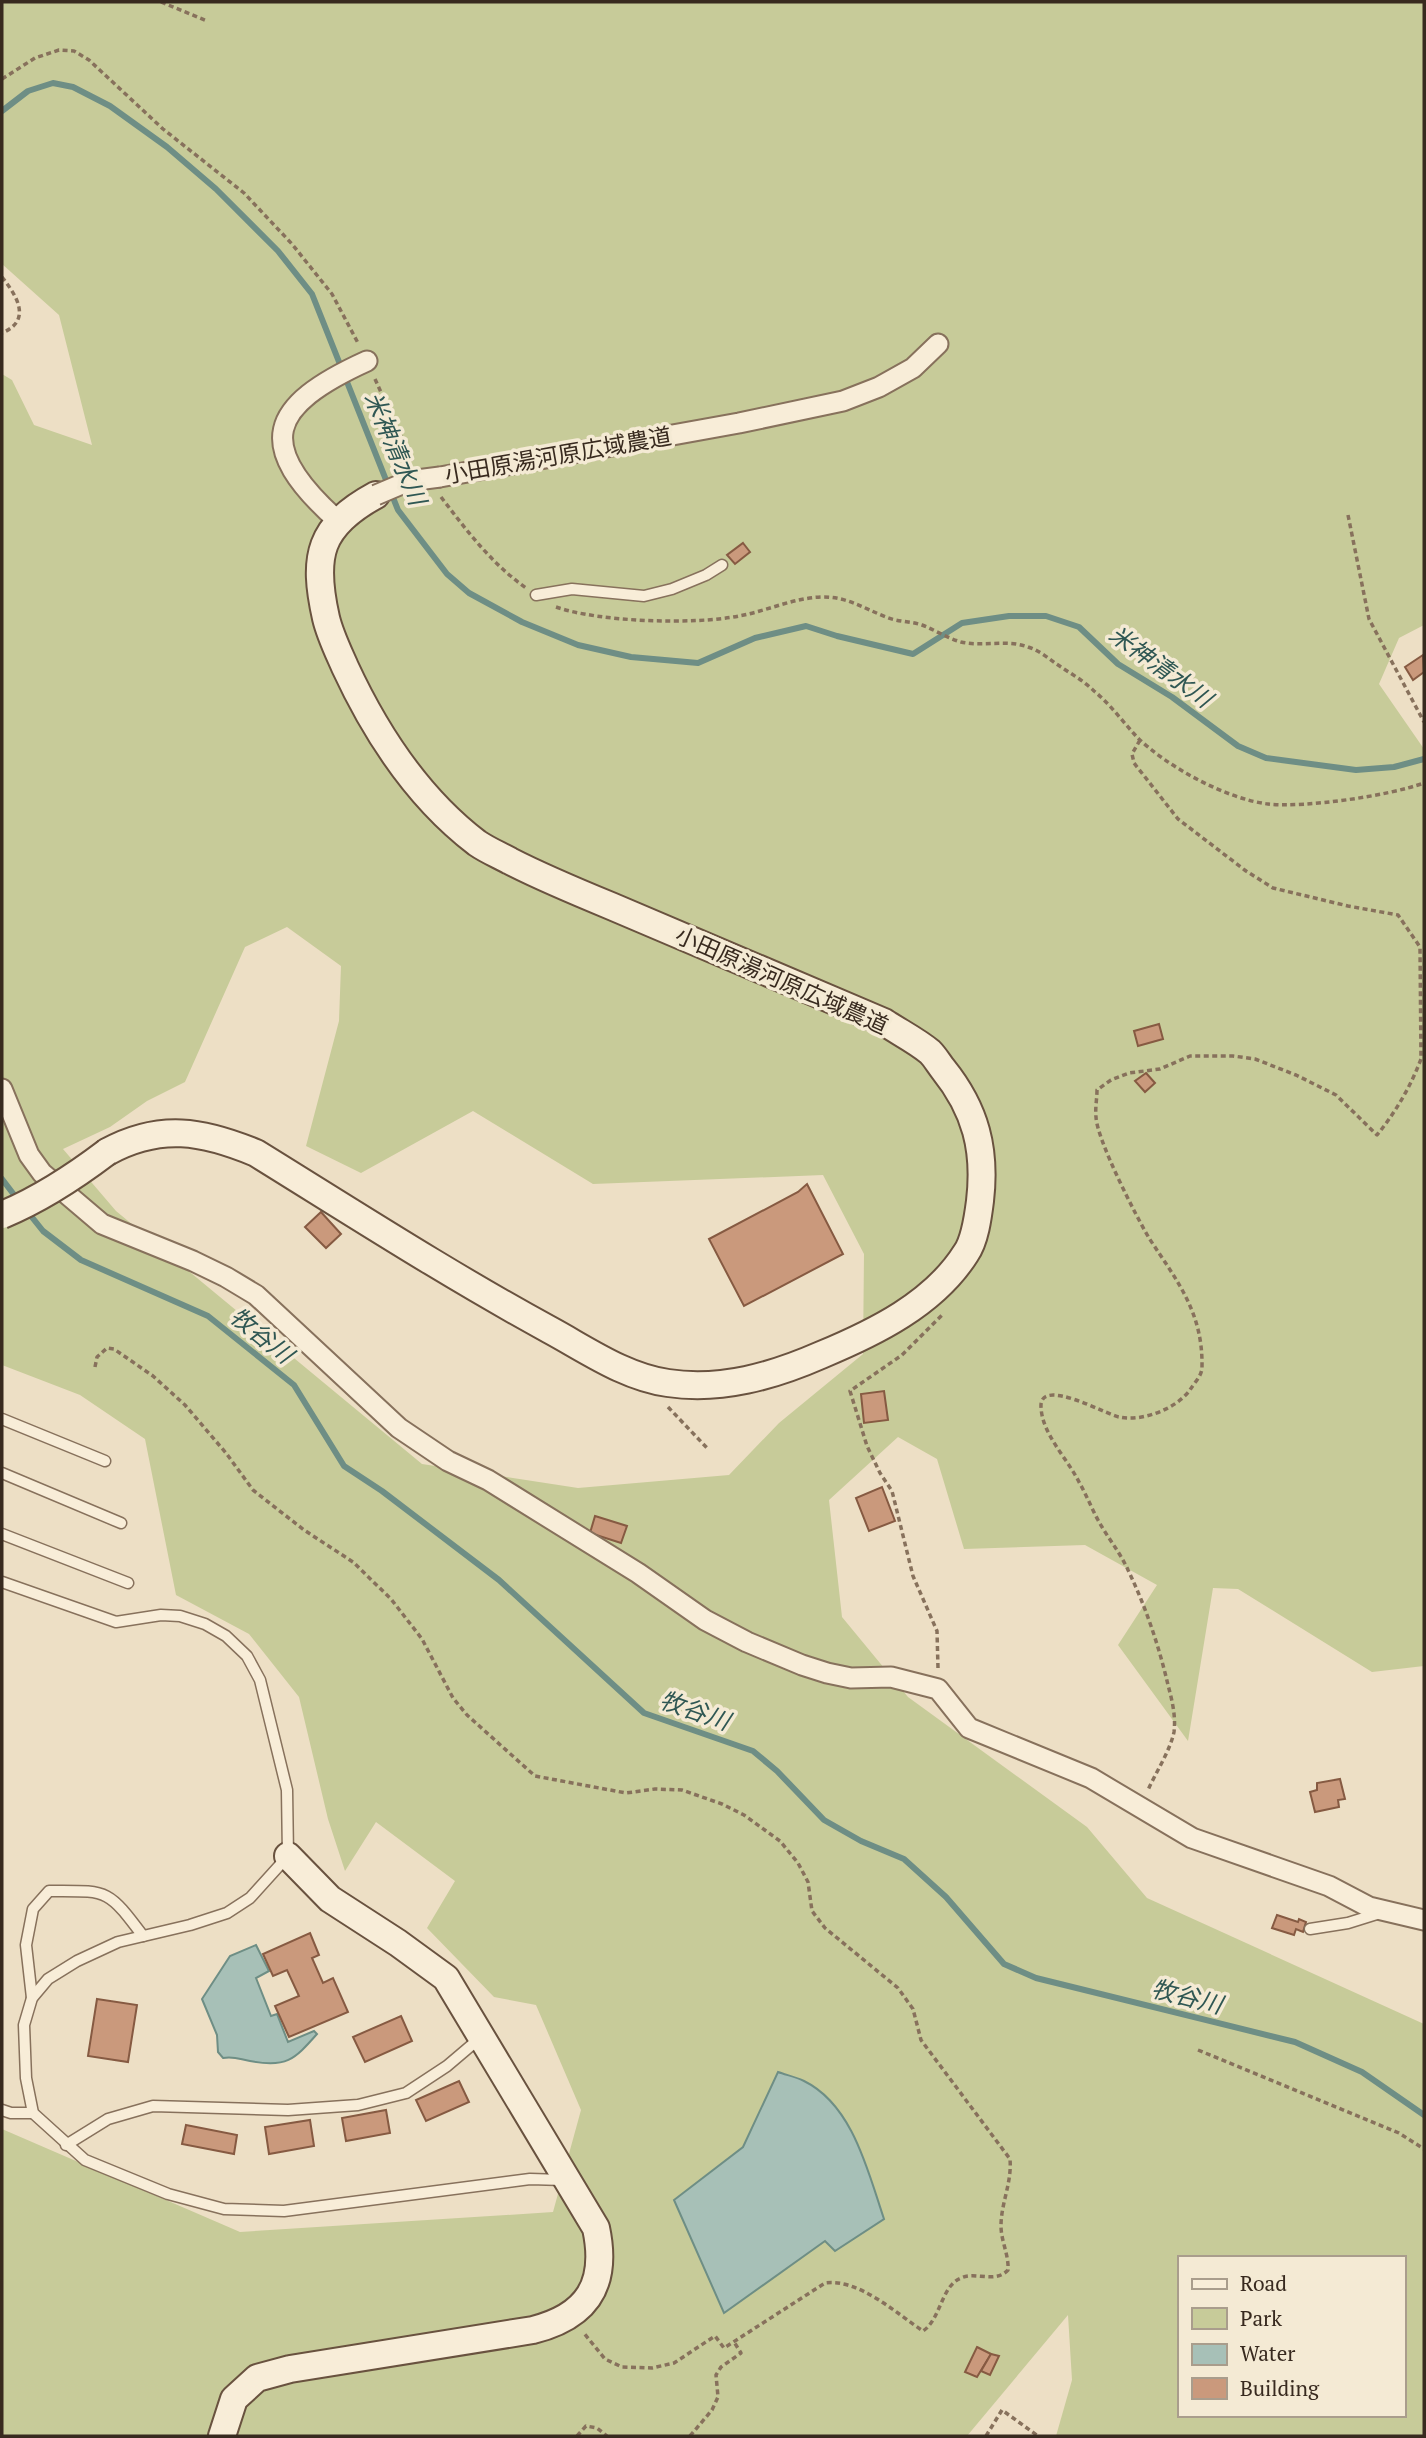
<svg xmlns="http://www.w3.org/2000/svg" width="1426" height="2438" viewBox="0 0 1426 2438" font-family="'PT Serif','Noto Sans JP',serif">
	<rect width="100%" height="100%" fill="#eddfc5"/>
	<path fill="#c7cb99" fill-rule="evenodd" d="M2,2h1422v623l-25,13 -20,46 45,65v917l-52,6 -134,-83 -25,-1 -25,153 -70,-96 39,-60 -72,-40 -121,4 -27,-90 -39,-22 -69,63 13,117 66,80 179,130 60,71 277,126v412h-368l16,-56 -4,-65 -101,121h-965v-307l238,103 313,-20 28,-102 -45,-105 -42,-8 -67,-69 28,-47 -79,-59 -31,49 -17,-52 -29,-122 -50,-63 -73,-39 -31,-156 -65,-44 -78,-30v-991l10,6 22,45 58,20 -33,-130 -57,-51zM287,927l54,39 -2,55 -33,125 55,27 112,-62 120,73 230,-9 41,79 -1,100 -84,69 -50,52 -151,13 -156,-24 -306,-253 -53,-62 47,-22 37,-26 38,-19 60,-135zM1179,2258h224v157h-224z"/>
	<g fill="#a7c0b7" stroke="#6e8e85" stroke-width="2">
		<path d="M256,1945l13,26 -13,7 15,38 6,-2 11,28 26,-11 3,3c-23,26 -31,34 -67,27 -11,-2 -16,-5 -27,-3l-5,-6 -1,-17 -15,-36 28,-43z"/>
		<path d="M778,2072c8,3 18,5 26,9 49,24 64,91 80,138l-49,32 -10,-10 -101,72 -50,-113 69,-53z"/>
	</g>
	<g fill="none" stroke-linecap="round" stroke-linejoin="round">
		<g stroke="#6e8e85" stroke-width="6">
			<path d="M2,111l26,-20 25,-8 20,4 37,19 57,41 49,42 62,62 34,43 86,216 49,64 22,19 53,29 56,23 53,12 67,6 57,-25 51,-12 31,10 76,18 49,-31 47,-7h37l33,11 39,37 54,33 66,49 28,12 90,12 38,-3 30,-8"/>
			<path d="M2,1179l16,21"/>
			<path d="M27,1211l16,20 38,29 127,56 86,69 50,81 38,25 117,89 145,133 109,38 24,20 47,49 37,21 43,18 42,38 58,67 32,14 259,64 67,30 62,43"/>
		</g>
	</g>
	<g fill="#ca997c" stroke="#865a42" stroke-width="2">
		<path d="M743,543l7,9 -15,12 -8,-9z"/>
		<path d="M1423,655l1,17 -11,8 -8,-13z"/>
		<path d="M1159,1024l4,15 -25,7 -4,-15z"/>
		<path d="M1146,1073l9,10 -10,9 -10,-11z"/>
		<path d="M807,1184l36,70 -99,52 -35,-67 89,-47z"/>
		<path d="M321,1212l20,22 -15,14 -21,-21z"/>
		<path d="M884,1391l4,29 -24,3 -3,-29z"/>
		<path d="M882,1487l13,34 -26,10 -13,-33z"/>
		<path d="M595,1516l32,10 -6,17 -31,-10z"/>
		<path d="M1340,1779l5,20 -7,1 1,7 -24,5 -5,-20 7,-2v-7z"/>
		<path d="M1277,1915l21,7 1,-3 7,3 -3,10 -7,-3 -2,6 -22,-7z"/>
		<path d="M310,1933l9,22 -7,3 11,25 10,-5 15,34 -59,25 -14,-31 24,-10 -12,-26 -14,6 -10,-22z"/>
		<path d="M97,1999l40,6 -9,57 -40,-6z"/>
		<path d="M401,2016l11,25 -47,21 -12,-25z"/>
		<path d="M459,2081l10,21 -43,19 -10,-21z"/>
		<path d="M386,2110l4,23 -44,8 -4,-23z"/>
		<path d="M310,2120l4,26 -45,8 -4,-27z"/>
		<path d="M186,2125l51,10 -3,19 -52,-10z"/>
		<path d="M977,2347l14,7 -14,23 -12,-5z"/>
		<path d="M991,2354l8,2 -9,19 -9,-4z"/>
	</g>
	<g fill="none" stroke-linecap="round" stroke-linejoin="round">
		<g stroke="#87715c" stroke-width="13">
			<g id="lane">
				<path d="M536,595l36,-6 72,7 28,-7 34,-14 16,-10"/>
				<path d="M2,1419l103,42"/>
				<path d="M2,1473l119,50"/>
				<path d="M2,1534l126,49"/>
				<path d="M2,1582l114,40 45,-7 19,1 25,8 21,12 21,20 13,24 27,110 1,66 -38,42 -23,15 -37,12 -72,17 -41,19 -29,18 -16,19 -8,27 2,53 7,35 52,47 83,34 56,15 60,2 246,-32 33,1"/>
				<path d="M1310,1929l38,-6 32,-10"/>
				<path d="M32,1998l-6,-53 7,-36 16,-18c59,0 58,-3 94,45"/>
				<path d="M2,2110l9,3h22"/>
				<path d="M66,2145l42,-26 45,-13 135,4 70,-5 48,-12 41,-27 33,-28"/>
			</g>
		</g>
		<g stroke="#87715c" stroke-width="23">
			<g id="street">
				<path d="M440,477l299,-54 104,-22 36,-14 34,-19 25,-24"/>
				<path d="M338,521c-85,-76 -70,-115 29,-160"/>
				<path d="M2,1089l27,66 13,18 60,51 91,37 33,16 30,18 143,133 49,33 40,19 150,93 67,47 42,22 55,23 25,8 24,5 40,-1 47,12 31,39 122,50 101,60 137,48 40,21 55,13"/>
			</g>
		</g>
		<g stroke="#69523f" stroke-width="30">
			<g id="secondary">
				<path d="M107,1152c53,-29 96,-21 149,1 97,60 193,122 294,177 37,20 75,47 118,53 53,8 105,-7 153,-28 53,-22 113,-51 145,-102 9,-13 12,-36 14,-52 6,-51 -4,-91 -37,-132 -4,-5 -8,-12 -13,-17 -13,-11 -31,-20 -46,-30 -91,-38 -182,-77 -273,-116 -34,-14 -68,-28 -101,-45 -11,-6 -23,-11 -33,-18 -59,-45 -101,-109 -132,-176 -7,-16 -15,-32 -19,-49 -14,-62 -7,-92 50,-123"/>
				<path d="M222,2436l12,-37 23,-21 33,-9 243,-39c55,-14 75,-46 63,-102l-150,-250 -48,-35 -68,-44 -42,-43"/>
			</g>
		</g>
		<g stroke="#87715c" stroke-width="3.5" stroke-dasharray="5 3.5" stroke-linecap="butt">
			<path d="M161,2l46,19"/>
			<path d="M2,79l33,-21 24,-8 15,1 15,9 74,69 81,64 48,51 40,50 26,49"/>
			<path d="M2,277c14,18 31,43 0,56"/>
			<path d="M375,379l37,82"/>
			<path d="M441,497c26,34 50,66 85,91"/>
			<path d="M1348,515l21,104 55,103"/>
			<path d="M556,607c43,15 138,18 183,9 28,-5 54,-18 82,-19 25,-1 42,11 65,20 11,5 24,4 36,8 13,5 25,13 39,17 22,5 45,-3 67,5 10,3 19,10 27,16 13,9 28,17 39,28 16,13 29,31 43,46 29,29 89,62 131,67 37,4 120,-8 156,-21"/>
			<path d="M1140,740l-8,14 2,9 44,56 68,52 27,17 75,18 50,9 22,32 1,112c-10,27 -26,54 -44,76l-41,-40 -40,-20 -41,-16 -22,-3h-43l-30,13 -31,4 -18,7 -14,10c0,9 -2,18 -1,27 1,23 40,99 53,121 28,43 54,74 53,129 0,9 -8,16 -12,23 -14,19 -48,32 -71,27 -12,-2 -80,-41 -78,-10 1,27 26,51 38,75 7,12 12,25 19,38 9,17 22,32 30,50 17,35 31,76 40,115 4,15 8,31 6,47 -4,19 -18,40 -26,58"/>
			<path d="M95,1367l2,-10 10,-9 7,1 39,27 32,29 41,48 27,37 51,40 49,32 38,37 31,40 31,59 14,17 68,61 91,17 29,-4 27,1 40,14 22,11 36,26 18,22 10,19 4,29 13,17 73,60 15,21 8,31 89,119c2,24 -9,44 -9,67 0,15 8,29 7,44 -13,14 -32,1 -47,8 -20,8 -20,41 -38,53 -27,-18 -65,-53 -98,-48l-101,65 -9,-12 -41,27 -22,5 -30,-1 -17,-8 -22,-27"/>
			<path d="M668,1407l40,42"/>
			<path d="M938,1668l-1,-37 -24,-55 -21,-85 -12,-18 -13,-27 -17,-55 52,-36 41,-41"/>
			<path d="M1198,2050l201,83 25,16"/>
			<path d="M577,2436l9,-10 11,2 10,8"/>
			<path d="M690,2436l22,-26 6,-13 -2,-22 5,-8 20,-14 -7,-11"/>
			<path d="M986,2436l16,-26 36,26"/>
		</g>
		<use href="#lane" stroke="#f8edd8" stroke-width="10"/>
		<use href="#street" stroke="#f8edd8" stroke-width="19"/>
		<use href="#secondary" stroke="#f8edd8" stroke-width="26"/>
		<g stroke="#87715c" stroke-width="23" stroke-linecap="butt">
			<path id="street-bridge" d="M376,495l33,-14 31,-4"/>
		</g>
		<g stroke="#69523f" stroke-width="30" stroke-linecap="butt">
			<path id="secondary-bridge" d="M2,1215c39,-16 72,-38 105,-63"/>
		</g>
		<use href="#street-bridge" stroke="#f8edd8" stroke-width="19"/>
		<use href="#secondary-bridge" stroke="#f8edd8" stroke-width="26"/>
	</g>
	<g text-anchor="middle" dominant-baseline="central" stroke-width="7" stroke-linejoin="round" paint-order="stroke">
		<g font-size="23" fill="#382a1f" stroke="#f4ead4">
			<text transform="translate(558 455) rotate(-10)">小田原湯河原広域農道</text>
			<text transform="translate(782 980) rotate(24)">小田原湯河原広域農道</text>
		</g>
		<g font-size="24" font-style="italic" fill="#2f5753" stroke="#f4ead4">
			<text transform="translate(396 448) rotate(67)">米神清水川</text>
			<text transform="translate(1161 666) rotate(36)">米神清水川</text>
			<text transform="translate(262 1335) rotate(39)">牧谷川</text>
			<text transform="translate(695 1710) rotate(19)">牧谷川</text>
			<text transform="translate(1187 1996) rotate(14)">牧谷川</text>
		</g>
	</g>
	<rect width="1426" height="2438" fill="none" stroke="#382a1f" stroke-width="7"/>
	<rect x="1178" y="2256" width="228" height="161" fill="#f4ead4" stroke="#a99d8c" stroke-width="2"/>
	<rect x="1192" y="2279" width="35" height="10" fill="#f8edd8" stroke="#a99d8c" stroke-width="2"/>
	<text x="1240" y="2291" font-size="21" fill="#382a1f">Road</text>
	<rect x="1192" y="2308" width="35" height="21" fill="#c7cb99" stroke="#a99d8c" stroke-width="2"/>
	<text x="1240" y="2326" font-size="21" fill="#382a1f">Park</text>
	<rect x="1192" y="2344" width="35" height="21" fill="#a7c0b7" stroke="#a99d8c" stroke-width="2"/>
	<text x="1240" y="2361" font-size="21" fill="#382a1f">Water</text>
	<rect x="1192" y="2378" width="35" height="21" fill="#ca997c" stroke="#a99d8c" stroke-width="2"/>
	<text x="1240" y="2396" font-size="21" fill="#382a1f">Building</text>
</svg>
